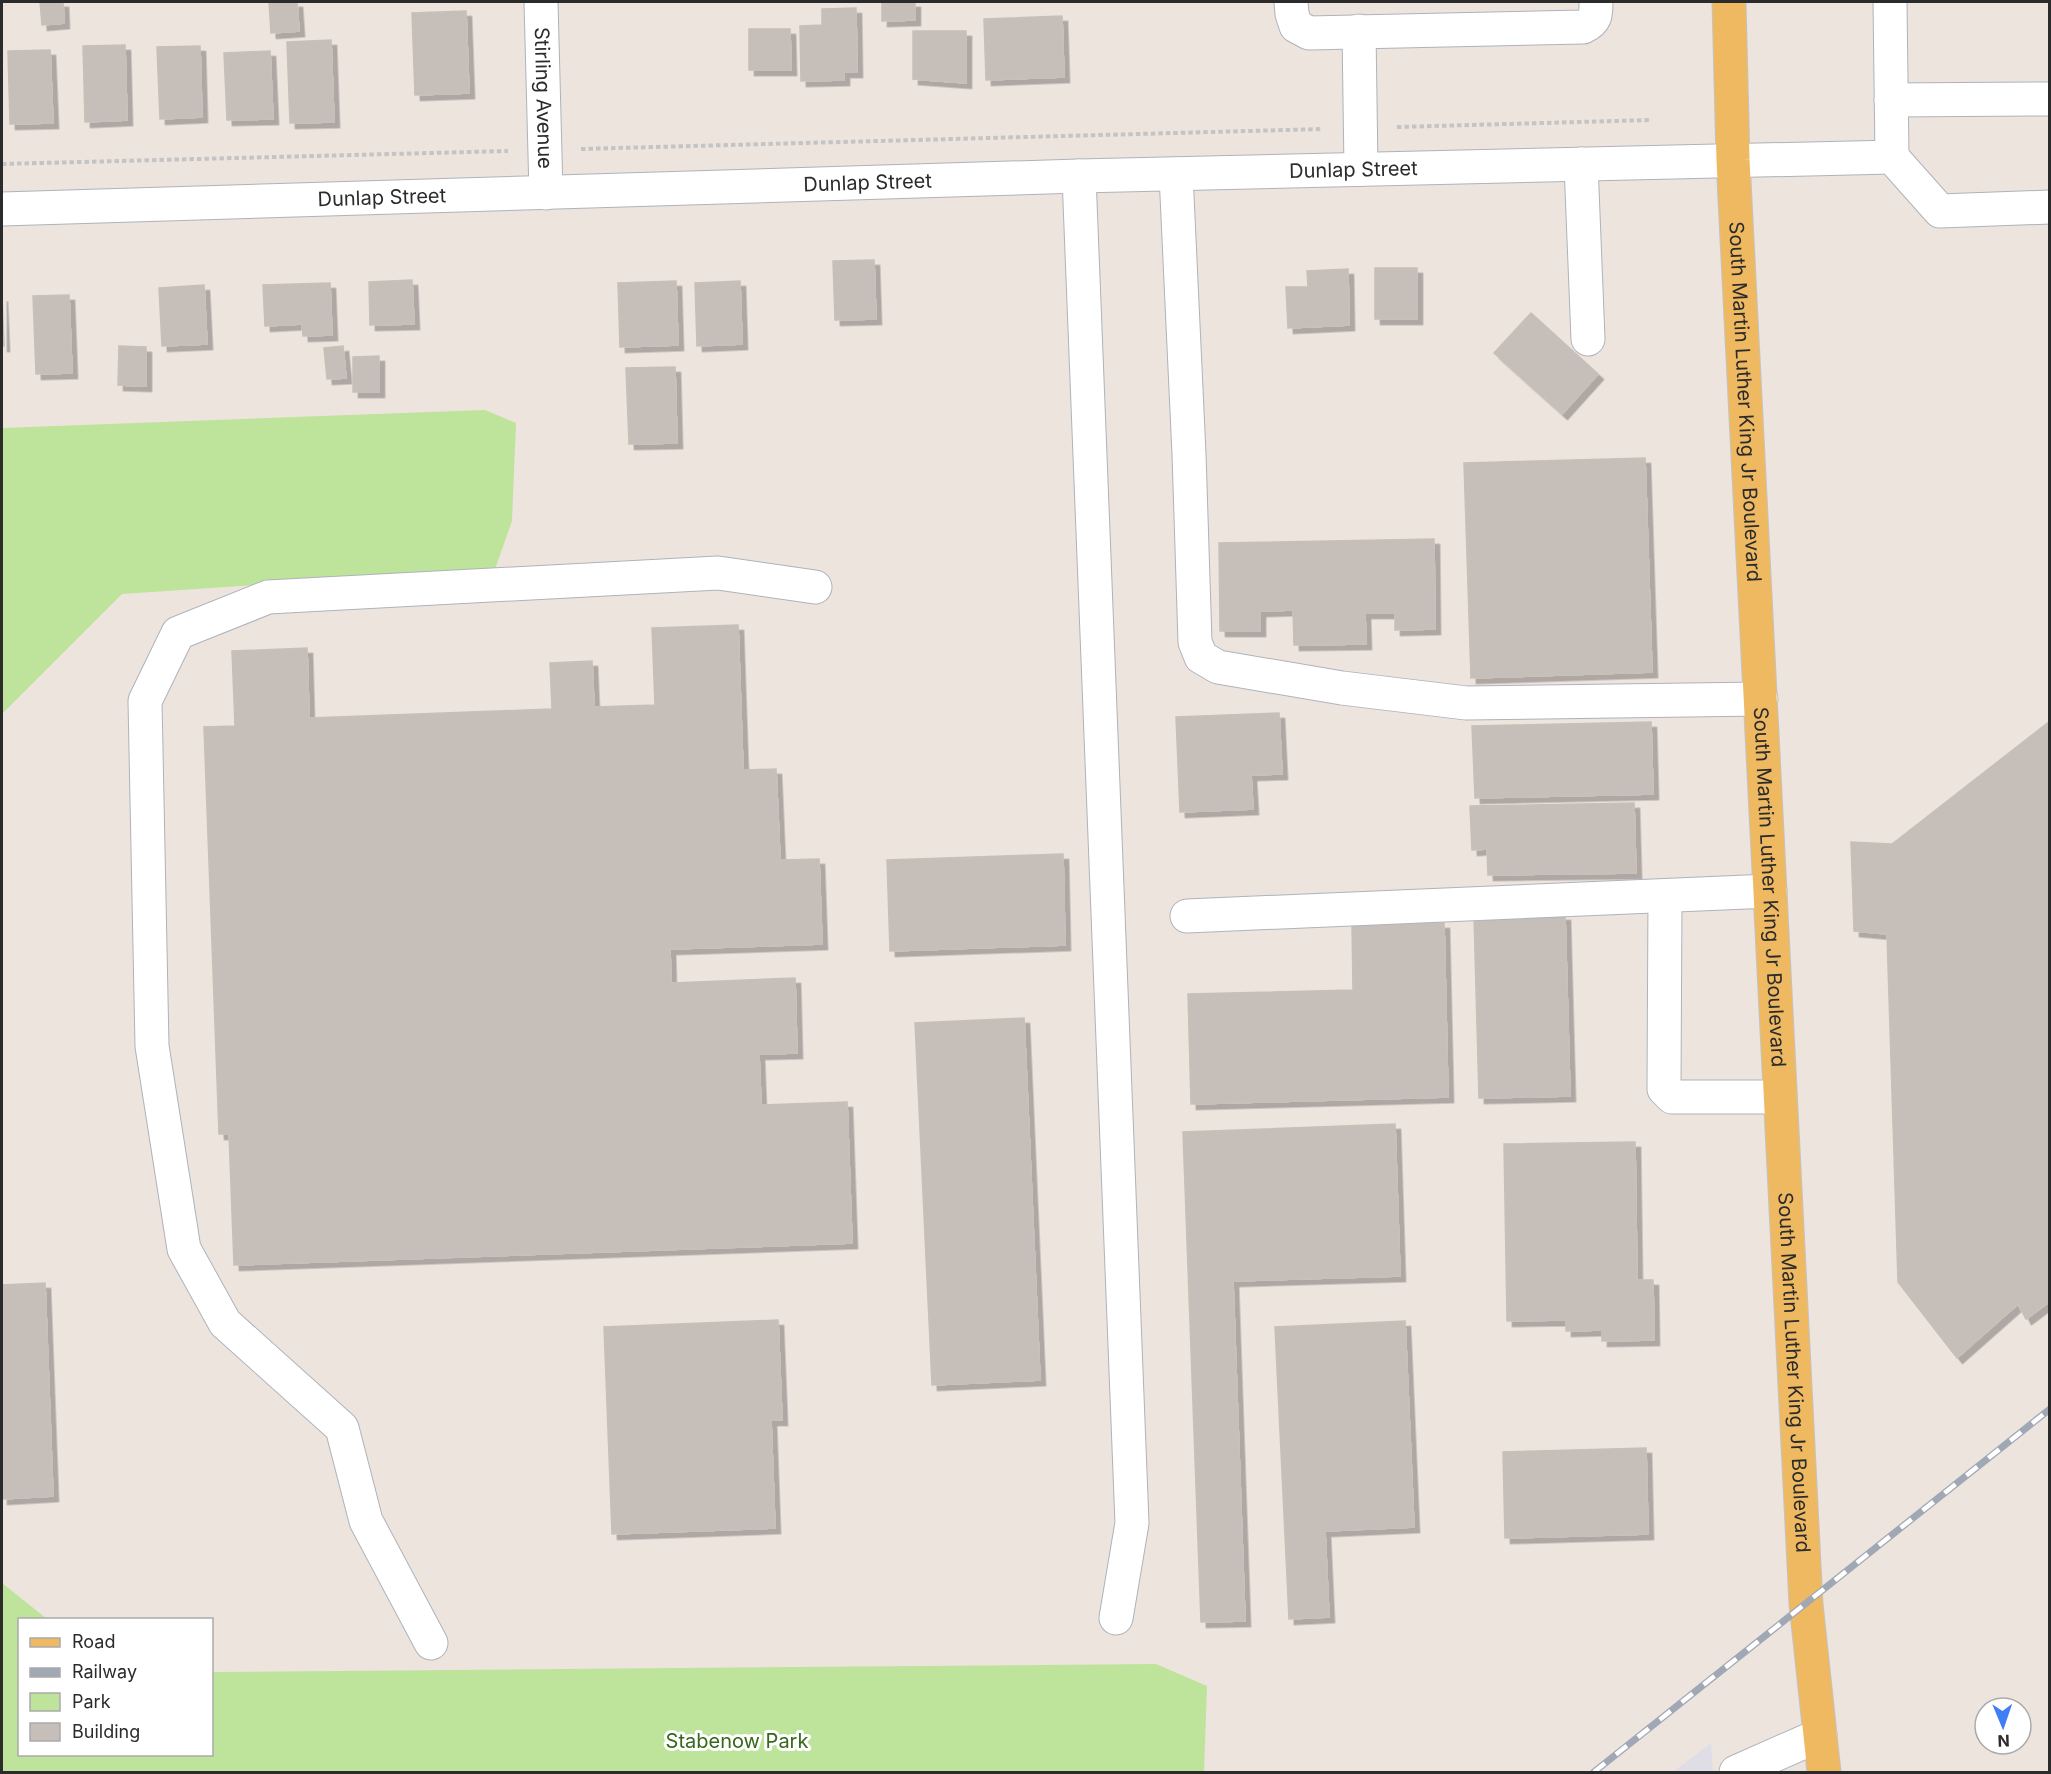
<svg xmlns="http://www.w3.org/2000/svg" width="2051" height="1774" viewBox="0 0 2051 1774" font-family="Inter,sans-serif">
	<defs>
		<filter id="shadow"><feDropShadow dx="5.5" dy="5.5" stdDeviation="0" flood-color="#0004"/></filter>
	</defs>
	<rect width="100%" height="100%" fill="#ede4de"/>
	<path fill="#dfdee6" d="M1711,1743l2,29h-40z"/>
	<g fill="#bee39b">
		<path d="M485,410l31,13 -4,98 -17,48 -373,25 -120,120v-286z"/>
		<path d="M2,1583l45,36 -27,1v134h192v-82l944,-8 51,22 -3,86h-1202z"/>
	</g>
	<g fill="#c6bfb9" stroke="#c8c0b7" stroke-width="1.5" filter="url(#shadow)">
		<path d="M40,2h23l1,21 -22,2z"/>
		<path d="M269,2h28l2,29 -28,2z"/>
		<path d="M882,2h33v18l-33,1z"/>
		<path d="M856,8l1,64h-13v8l-43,1 -1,-55 22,-1v-16z"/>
		<path d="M466,11l3,82 -54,2 -3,-82z"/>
		<path d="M1062,16l2,61 -78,3 -2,-61z"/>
		<path d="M749,29h41l1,41h-42z"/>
		<path d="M913,31h53v52l-53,-4z"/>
		<path d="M331,40l3,82 -44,1 -3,-81z"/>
		<path d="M125,45l2,75 -42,2 -2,-76z"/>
		<path d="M200,46l2,71 -42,2 -3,-72z"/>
		<path d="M50,50l3,73 -43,1 -2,-73z"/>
		<path d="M270,51l3,68 -46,1 -3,-67z"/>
		<path d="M874,260l2,59 -41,1 -2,-59z"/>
		<rect x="1375" y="268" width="42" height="51"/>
		<path d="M1348,269l1,56 -61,3 -2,-41h22l-1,-16z"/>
		<path d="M412,280l2,44 -44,1 -1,-43z"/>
		<path d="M676,281l2,64 -58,2 -2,-64z"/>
		<path d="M740,281l2,63 -45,2 -2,-63z"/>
		<path d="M330,283l2,52 -29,1 -1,-12 -37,2 -2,-41z"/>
		<path d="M204,285l3,59 -45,2 -3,-58z"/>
		<path d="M69,295l3,78 -36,1 -3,-78z"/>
		<path d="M2,296l2,50h-2z"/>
		<path d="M1531,313l67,61 -36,40 -68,-61z"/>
		<path d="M119,346l27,1v39l-28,-1z"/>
		<path d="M343,346l3,32 -19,1 -3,-31z"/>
		<path d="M379,356v36h-26v-35z"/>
		<path d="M675,367l2,76 -48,1 -3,-76z"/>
		<path d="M1645,458l7,214 -181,6 -7,-215z"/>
		<path d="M1434,539l1,90 -40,1v-17h-30l1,31 -72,1 -1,-35 -33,1v20h-40l-1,-88z"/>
		<path d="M738,625l5,145 33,-1 4,91 39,-1 3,85 -152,5 1,34 124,-5 2,75 -38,1 2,51 86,-3 5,141 -618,22 -5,-131h-10l-15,-407 31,-1 -3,-75 75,-3 2,70 243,-9 -2,-46 42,-2 2,46 61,-2 -3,-77z"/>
		<path d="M1279,713l3,61 -31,1 2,34 -73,3 -4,-95z"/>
		<path d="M2050,721v580l-24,18 -8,-15 -61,54 -59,-76 -11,-348 -33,-3 -3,-89 41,2z"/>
		<path d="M1651,722l2,72 -178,4 -3,-72z"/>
		<path d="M1634,803l2,70 -148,2 -1,-26 -15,1 -2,-44z"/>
		<path d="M1063,854l2,91 -175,6 -3,-91z"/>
		<path d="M1565,915l5,181 -91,2 -5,-181z"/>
		<path d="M1444,923l4,174 -257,7 -3,-110 165,-4 -1,-64z"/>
		<path d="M1024,1018l16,362 -108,5 -17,-362z"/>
		<path d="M1395,1124l5,152 -167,5 12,340 -44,1 -18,-490z"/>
		<path d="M1635,1142l2,138h16l1,60 -52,1v-11l-36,1v-11l-59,1 -3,-177z"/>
		<path d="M45,1283l8,213 -51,3v-214z"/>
		<path d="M778,1320l4,100h-11l4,108 -163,6 -8,-207z"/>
		<path d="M1405,1321l9,206 -89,4 4,86 -40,2 -14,-292z"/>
		<path d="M1646,1448l2,86 -143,4 -2,-86z"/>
	</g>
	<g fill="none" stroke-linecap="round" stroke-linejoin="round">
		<g stroke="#aeb3bb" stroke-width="35">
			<g id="minor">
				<path id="s1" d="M541,2l5,191"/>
				<path d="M1291,2l1,12 4,12 13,7 274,-6c13,-6 13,-12 13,-25"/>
				<path d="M1359,31l2,138"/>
				<path d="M1891,100l159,-1"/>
				<path d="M1892,157l48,54 110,-4"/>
				<path d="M1581,164l7,175"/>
				<path d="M1176,174l13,280 6,188 6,15 17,10 124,21 124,15 295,-4"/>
				<path d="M1079,176l53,1347 -16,95"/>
				<path id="s2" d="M2,209l1077,-33 813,-19 -2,-155"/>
				<path d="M1665,896l-1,193 8,8h108"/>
				<path d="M1187,916l583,-25"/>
				<path d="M431,1643l-65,-122 -24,-93 -117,-105 -41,-74 -32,-203 -7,-345 33,-68 90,-36 450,-24 97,14"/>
				<path d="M1736,1772l84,-37"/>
			</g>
		</g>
		<g stroke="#c4c4c4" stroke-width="35">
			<g id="major">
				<path id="s3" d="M1729,2l4,158 73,1444 18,168"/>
			</g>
		</g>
		<g stroke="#c4c4c4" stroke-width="4" stroke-dasharray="4.5 3" stroke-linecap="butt">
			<path d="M1397,127l255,-7"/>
			<path d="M581,149l742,-20"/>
			<path d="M2,164l506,-13"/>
		</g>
		<use href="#minor" stroke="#fff" stroke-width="33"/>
		<use href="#major" stroke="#efb961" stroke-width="33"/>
		<g stroke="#a0a7b5" stroke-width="7">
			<path id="rail" d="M1594,1772l456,-363"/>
		</g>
		<use href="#rail" stroke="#fff" stroke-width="4.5" stroke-dasharray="14" stroke-linecap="butt"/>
	</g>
	<g text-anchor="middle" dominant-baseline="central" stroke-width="6" stroke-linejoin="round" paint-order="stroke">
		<g font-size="20" fill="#2b2b2b" stroke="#fff">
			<text stroke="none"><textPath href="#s1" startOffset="96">Stirling Avenue</textPath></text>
			<text stroke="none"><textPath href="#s2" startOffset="1352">Dunlap Street</textPath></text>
			<text stroke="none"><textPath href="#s2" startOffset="866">Dunlap Street</textPath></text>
			<text stroke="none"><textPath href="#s2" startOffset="380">Dunlap Street</textPath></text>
			<text stroke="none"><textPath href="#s3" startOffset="400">South Martin Luther King Jr Boulevard</textPath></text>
			<text stroke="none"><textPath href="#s3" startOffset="886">South Martin Luther King Jr Boulevard</textPath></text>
			<text stroke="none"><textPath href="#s3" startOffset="1372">South Martin Luther King Jr Boulevard</textPath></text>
		</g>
		<g font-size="20" fill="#37681b" stroke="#fff">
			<text x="737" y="1741">Stabenow Park</text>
		</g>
	</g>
	<rect width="2051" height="1774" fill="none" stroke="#2b2b2b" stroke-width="6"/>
	<rect x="18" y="1618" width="195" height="138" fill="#ffffff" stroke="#aaaaaa" stroke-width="1.5"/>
	<rect x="30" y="1638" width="30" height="9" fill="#efb961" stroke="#aaaaaa" stroke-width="1.5"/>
	<text x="72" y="1648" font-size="18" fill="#2b2b2b">Road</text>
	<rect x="30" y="1668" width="30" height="9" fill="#a0a7b5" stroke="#aaaaaa" stroke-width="1.5"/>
	<text x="72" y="1678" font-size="18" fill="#2b2b2b">Railway</text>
	<rect x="30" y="1693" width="30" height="18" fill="#bee39b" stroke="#aaaaaa" stroke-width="1.5"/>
	<text x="72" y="1708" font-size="18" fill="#2b2b2b">Park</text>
	<rect x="30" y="1723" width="30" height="18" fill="#c6bfb9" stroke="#aaaaaa" stroke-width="1.5"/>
	<text x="72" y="1738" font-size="18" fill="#2b2b2b">Building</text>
	<g transform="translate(2003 1726) rotate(178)"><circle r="28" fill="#ffffff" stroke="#aaaaaa" stroke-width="1.5"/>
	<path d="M0-4.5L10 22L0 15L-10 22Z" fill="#407ef7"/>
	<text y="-9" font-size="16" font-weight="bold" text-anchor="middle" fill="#2b2b2b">N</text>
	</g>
</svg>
